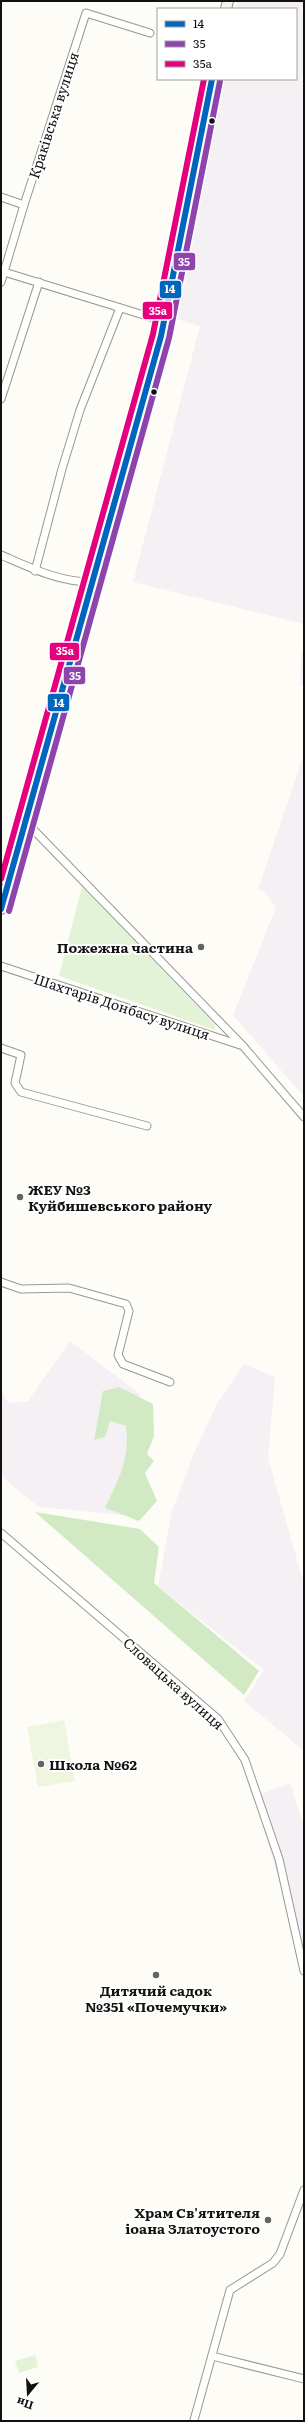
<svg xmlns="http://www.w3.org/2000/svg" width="305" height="2422" viewBox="0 0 305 2422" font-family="Literata,serif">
	<rect width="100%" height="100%" fill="#fdfcf7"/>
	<g fill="#f5f0f3">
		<path d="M237,1h67v623l-171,-42 67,-256 -23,-7 46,-240h73v-70h-60z"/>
		<path d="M301,652l3,1v34l-4,-2z"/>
		<path d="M304,754v343l-71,-82 43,-108 -12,-16 -6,-1z"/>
		<path d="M70,1341l70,53 4,123 -105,-10 -38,-31v-86l8,13 19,-2z"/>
		<path d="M244,1364l31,13 -7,81 36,126v167l-60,-50 20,-31 -106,-84 14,-75 23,-60 23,-49z"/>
		<path d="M290,1783l14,44v136l-50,-166z"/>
	</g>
	<g fill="#e3f3d7">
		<path d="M82,887l133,137v6l-156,-54z"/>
		<path d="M35,2355l3,12 -19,6 -4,-12z"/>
	</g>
	<g fill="#d2eac4">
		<path d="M119,1387l34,17 1,32 -7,18 7,7 -9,12 12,28 -18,20 -34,-13c14,-29 25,-49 21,-82l-16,-5 -5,16 -11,3 9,-49z"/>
		<path d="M35,1512l105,17 19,18 -5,36 105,88 -15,24z"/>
	</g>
	<path fill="#eef6e0" d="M64,1720l11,61 -37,6 -11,-60z"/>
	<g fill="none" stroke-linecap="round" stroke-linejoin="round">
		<g stroke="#979795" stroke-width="9">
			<g id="minor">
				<path d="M1,197l23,8"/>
				<path d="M1,271l162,50"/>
				<path d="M1,282l23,-77 62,-192 64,20"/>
				<path d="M1,399l38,-117"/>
				<path d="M1,555c30,13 58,27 91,27"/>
				<path d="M35,571l27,-102 18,-59 40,-102"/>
				<path d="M26,822l217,224 61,71"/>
				<path d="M1,966l239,79"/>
				<path d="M1,1048l20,7 -6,28 6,9 126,34"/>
				<path d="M1,1282l20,7 48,-1 57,16 3,7 -11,44 5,9 47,18"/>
				<path d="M1,1533l217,186 27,41 34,99 25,112"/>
				<path d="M212,2356l92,23"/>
				<path d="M194,2420l36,-130 43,-27 7,-9 24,-64"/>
			</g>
		</g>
		<g stroke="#8e8d8b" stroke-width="12">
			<g id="secondary">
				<path d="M226,9l2,-8"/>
				<path d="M1,909l160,-573 51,-257"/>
			</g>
		</g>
		<use href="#minor" stroke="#fffffe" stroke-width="7"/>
		<use href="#secondary" stroke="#f5f6eb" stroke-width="10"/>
		<g stroke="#fff" stroke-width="9">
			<path id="bus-1" d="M1,909l160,-573 51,-257"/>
		</g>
		<g stroke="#fff" stroke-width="9">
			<path id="bus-2" d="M9,911l160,-573 51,-257"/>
		</g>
		<g stroke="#fff" stroke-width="9">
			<path id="bus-3" d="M1,879l152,-545 51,-255"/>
		</g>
		<use href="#bus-1" stroke="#0065bd" stroke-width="6"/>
		<use href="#bus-2" stroke="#8e44ad" stroke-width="6"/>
		<use href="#bus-3" stroke="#e5007d" stroke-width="6"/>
	</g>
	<g fill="#111" stroke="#fff" stroke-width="1.5">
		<circle cx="212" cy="121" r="3.5"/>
		<circle cx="154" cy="392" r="3.5"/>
	</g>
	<g fill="#646362" stroke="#fff" stroke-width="1.5">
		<circle cx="201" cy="947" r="4"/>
		<circle cx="20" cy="1197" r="4"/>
		<circle cx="41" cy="1764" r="4"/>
		<circle cx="156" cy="1975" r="4"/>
		<circle cx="268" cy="2220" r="4"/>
	</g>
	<g text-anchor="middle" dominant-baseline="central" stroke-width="4" stroke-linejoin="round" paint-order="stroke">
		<g font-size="14" fill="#111" stroke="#fff">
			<text transform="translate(53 115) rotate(-72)">Краківська вулиця</text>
			<text transform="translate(122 1006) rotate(18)">Шахтарів Донбасу вулиця</text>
			<text transform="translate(174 1683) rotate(42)">Словацька вулиця</text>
		</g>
		<g font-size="14" font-weight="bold" fill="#111" stroke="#fff" text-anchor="end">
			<text x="193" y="947">Пожежна частина</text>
			<text x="28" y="1189" text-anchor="start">ЖЕУ №3<tspan x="28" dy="16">Куйбишевського району</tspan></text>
			<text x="49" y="1764" text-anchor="start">Школа №62</text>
			<text x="156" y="1990" text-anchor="middle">Дитячий садок<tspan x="156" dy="16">№351 «Почемучки»</tspan></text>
			<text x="260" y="2212">Храм Св'ятителя<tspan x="260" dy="16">іоана Златоустого</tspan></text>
		</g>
	</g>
	<g stroke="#fff" stroke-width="1.5">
		<rect x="173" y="252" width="23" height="19" rx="4" fill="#8e44ad"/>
		<rect x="159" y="280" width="23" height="19" rx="4" fill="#0065bd"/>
		<rect x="142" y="301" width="31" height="19" rx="4" fill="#e5007d"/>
		<rect x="49" y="642" width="31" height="19" rx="4" fill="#e5007d"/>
		<rect x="63" y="666" width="23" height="19" rx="4" fill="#8e44ad"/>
		<rect x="47" y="693" width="23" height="19" rx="4" fill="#0065bd"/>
	</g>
	<g font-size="11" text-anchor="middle" font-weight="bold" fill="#fff">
		<text x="184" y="266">35</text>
		<text x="170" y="293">14</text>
		<text x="158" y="315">35а</text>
		<text x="65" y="655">35а</text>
		<text x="75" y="680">35</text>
		<text x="59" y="707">14</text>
	</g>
	<rect width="305" height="2422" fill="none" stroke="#111111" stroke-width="4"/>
	<rect x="157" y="8" width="140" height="72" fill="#ffffff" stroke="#a0a0a0"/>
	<rect x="165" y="21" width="20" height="6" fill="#0065bd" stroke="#a0a0a0"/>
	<text x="193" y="28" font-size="12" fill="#111111">14</text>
	<rect x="165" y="41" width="20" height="6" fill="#8e44ad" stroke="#a0a0a0"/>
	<text x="193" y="48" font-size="12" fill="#111111">35</text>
	<rect x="165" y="61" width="20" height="6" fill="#e5007d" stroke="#a0a0a0"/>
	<text x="193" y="68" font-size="12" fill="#111111">35а</text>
	<g transform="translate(28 2394) rotate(198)" stroke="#ffffff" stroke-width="3" paint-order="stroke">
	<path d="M0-3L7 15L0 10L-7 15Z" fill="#111111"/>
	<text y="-6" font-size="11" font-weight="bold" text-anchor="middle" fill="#111111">Пн</text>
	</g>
</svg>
